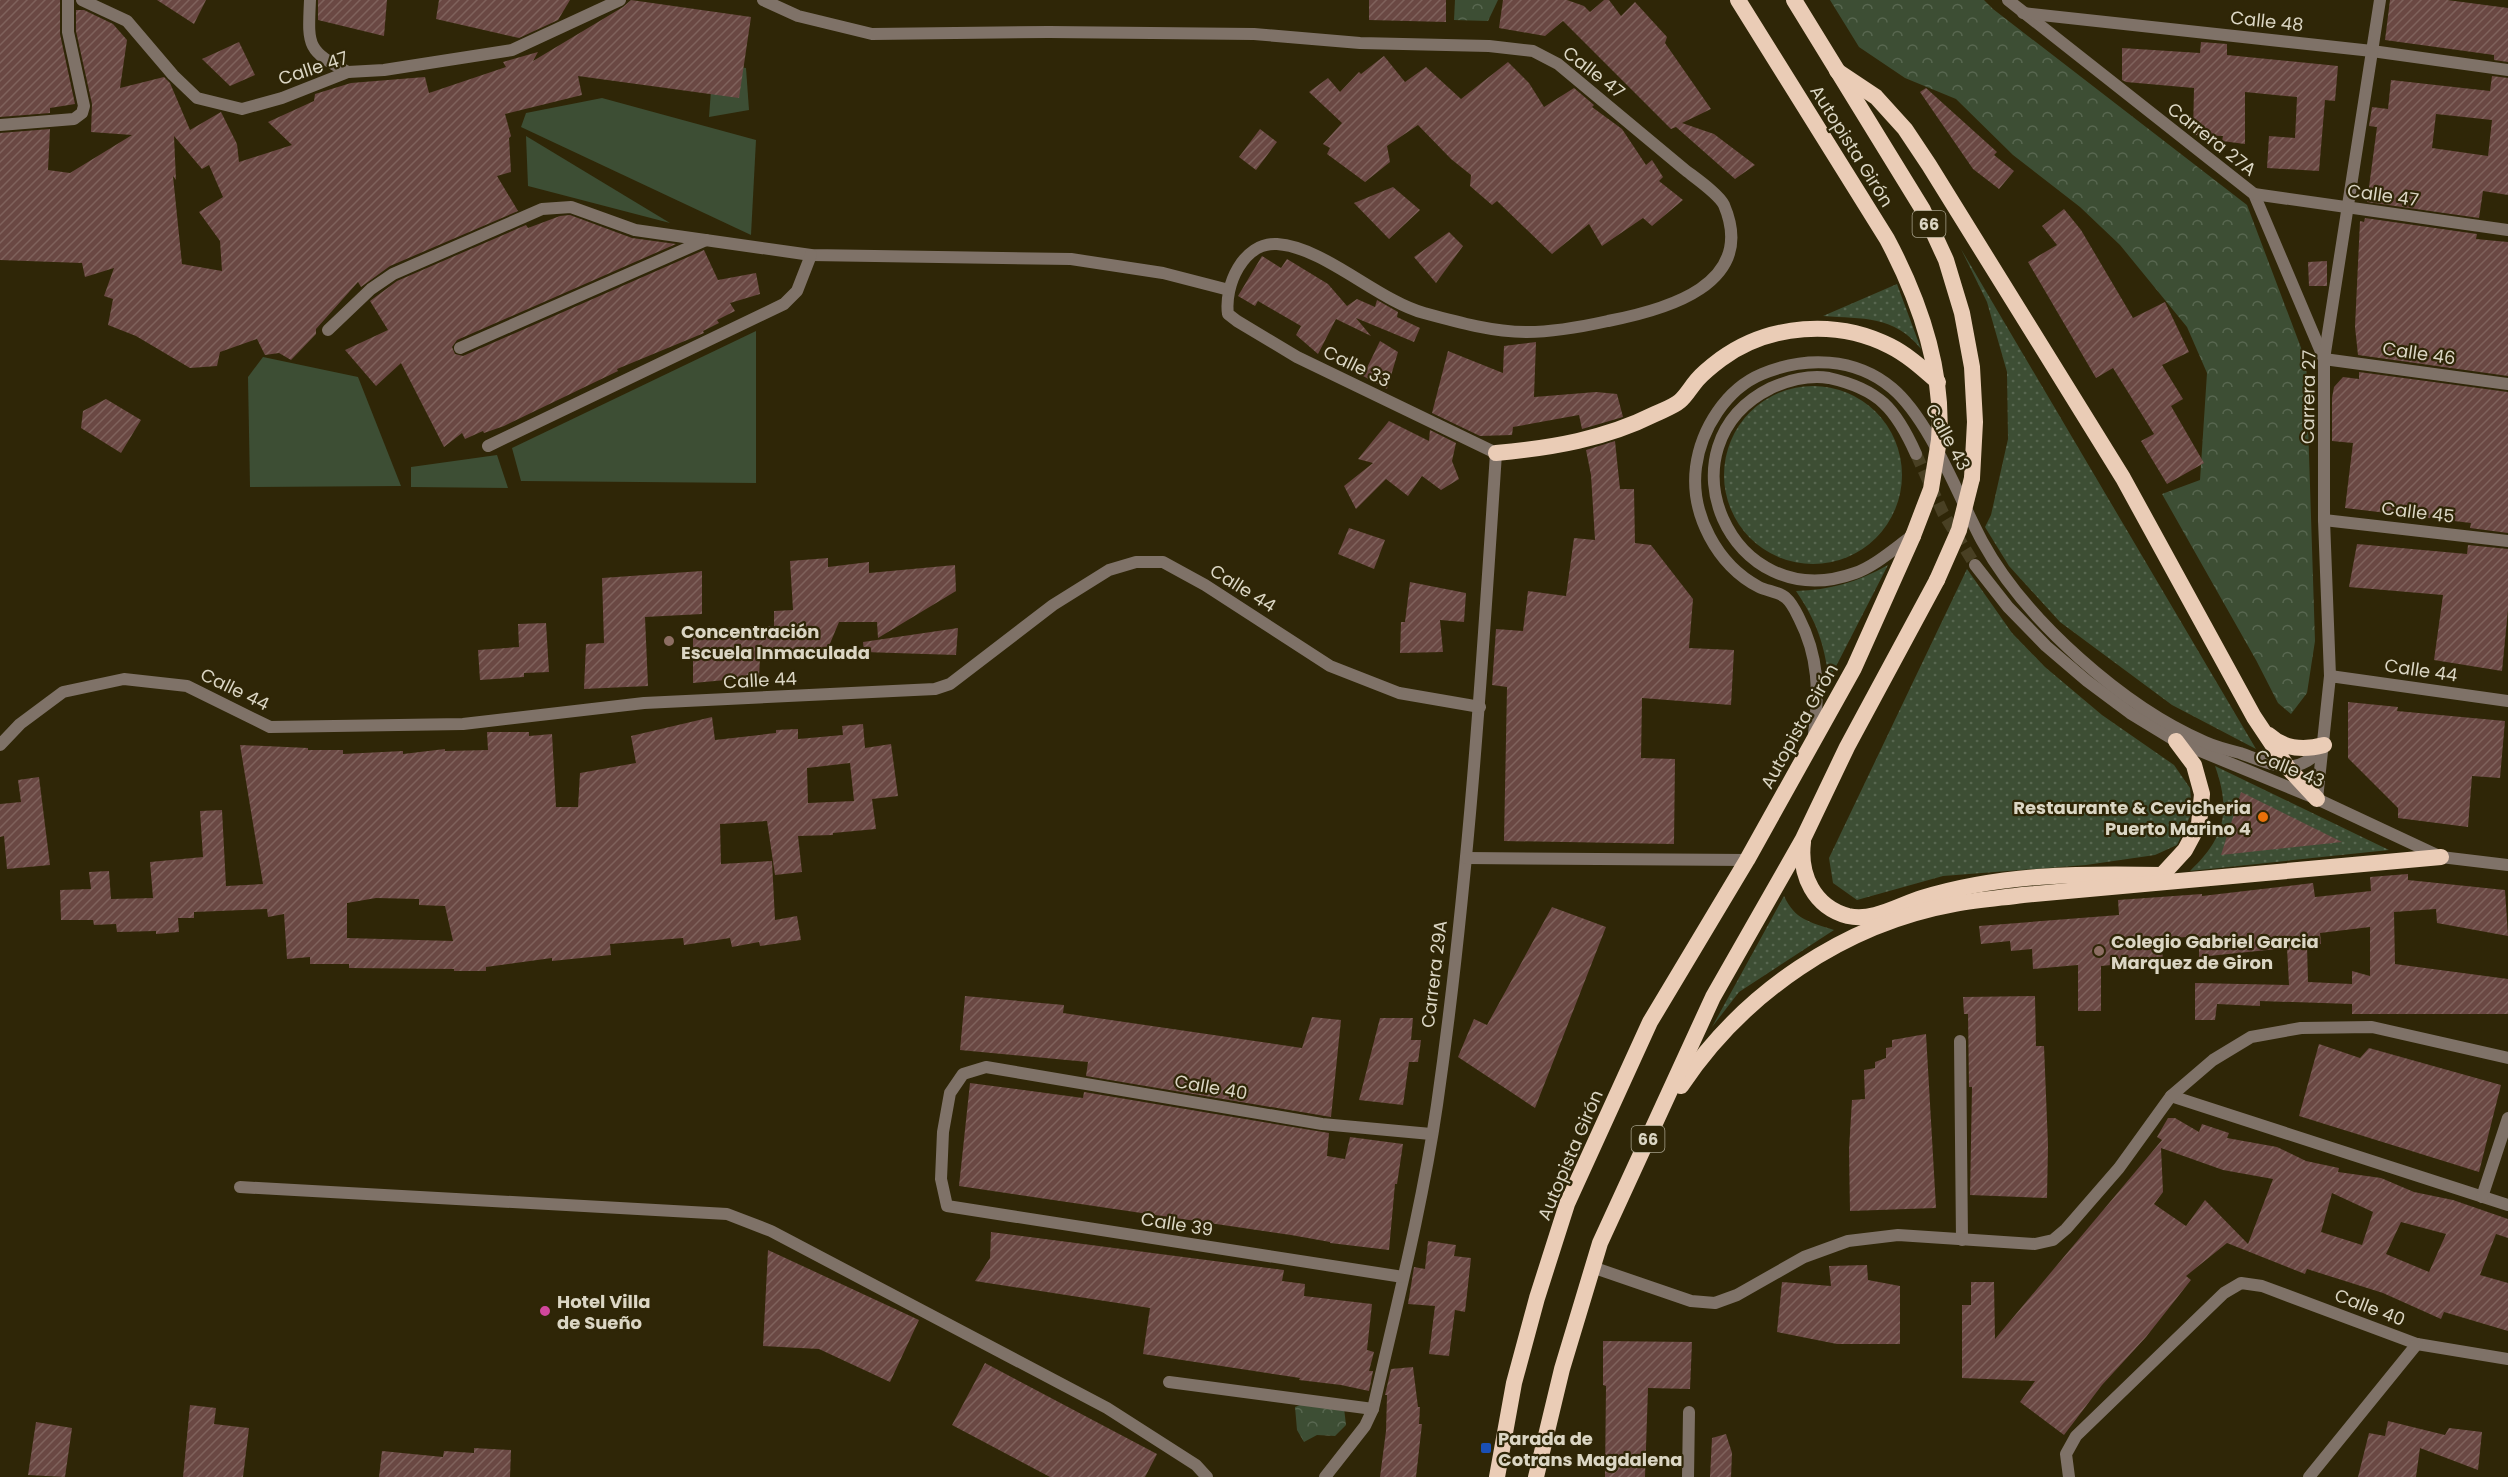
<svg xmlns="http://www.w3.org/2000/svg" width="2508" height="1477" viewBox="0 0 2508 1477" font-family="Poppins,sans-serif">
	<defs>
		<pattern id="grass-dots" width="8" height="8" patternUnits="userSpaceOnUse" patternTransform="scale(1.5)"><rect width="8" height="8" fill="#3d4e34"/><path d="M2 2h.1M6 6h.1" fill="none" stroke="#586750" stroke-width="1.8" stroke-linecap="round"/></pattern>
		<pattern id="forest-crowns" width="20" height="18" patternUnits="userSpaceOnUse" patternTransform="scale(1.5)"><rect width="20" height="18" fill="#3d4e34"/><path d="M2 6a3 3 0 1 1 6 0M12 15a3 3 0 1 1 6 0" fill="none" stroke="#586750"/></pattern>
		<pattern id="building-hatch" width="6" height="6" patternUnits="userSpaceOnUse" patternTransform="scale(1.5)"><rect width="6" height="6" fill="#6a4843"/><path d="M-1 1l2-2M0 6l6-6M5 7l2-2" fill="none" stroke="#7f625c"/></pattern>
	</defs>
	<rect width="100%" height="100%" fill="#2f2607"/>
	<g fill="url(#grass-dots)">
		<path d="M1961,249l295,500 -84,-44 -112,-83 -51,-56 -24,-39 6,-12 17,-76 -1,-67 -20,-70z"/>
		<path d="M1897,284l24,65c-27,-34 -58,-30 -98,-33z"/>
		<circle cx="1813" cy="475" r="89"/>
		<path d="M1888,565l-59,115c-5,-37 -12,-58 -33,-89 34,-1 62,-9 92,-26z"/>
		<path d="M1967,569l45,64 33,34 57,48 72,50 16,23 2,24 -15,33 -22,10 -69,10 -143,11 -86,24 -24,-17 -4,-25z"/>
		<path d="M2215,766l174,84 -199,21c35,-33 41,-60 25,-105z"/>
		<path d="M1784,896c11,24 26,26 50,34l-95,62 -27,35z"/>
	</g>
	<g fill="url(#forest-crowns)">
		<path d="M1455,0h43l-10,21 -34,-1z"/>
		<path d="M1830,0h154l9,9 254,196 59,156 9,280 -8,52 -16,21 -13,-11 -22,-43 -94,-166 38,-14 7,-107 -20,-46 -67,-82 -40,-38 -67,-52 -57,-56 -51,-21 -46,-31z"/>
		<path d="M1305,1403l39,5 2,17 -11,11 -18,-1 -13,7 -7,-12 -2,-23z"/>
	</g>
	<g fill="#3d4e34">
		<path d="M713,64l33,4 3,42 -40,7z"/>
		<path d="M602,98l154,42 -5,95 -230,-108 5,-14z"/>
		<path d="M526,136l144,87 -142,-37z"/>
		<path d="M756,331v152l-235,-2 -9,-33z"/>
		<path d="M263,357l95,20 43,109 -151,1 -2,-110z"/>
		<path d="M497,455l11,33 -97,-1v-20z"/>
	</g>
	<g fill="url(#building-hatch)" fill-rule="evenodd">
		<path d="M0,0h60v34l15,70 -25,4v5l-50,4z"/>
		<path d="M157,0h49l-12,24z"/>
		<path d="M318,0h69l-3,36 -66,-16z"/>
		<path d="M439,0h131l-12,20 -39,18 -83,-19z"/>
		<path d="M631,0l120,17 -12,81 -161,-22 4,19 -77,19 6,22 -2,2 2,34 -14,4 21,35 -128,55 -29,21 -3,-5 -42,47v5l-25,26 -12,-7 -14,2 -8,-16 -37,13 -3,14 -27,2 -54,-32 -28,-11 5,-26 -9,-3 10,-28 -29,9 -3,-14 -82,-3v-127l50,-4 -2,41 22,3 62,-38 -41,-3 1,-28 -16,-73v-21h8l29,14 14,16 -7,48 44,-11 6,6 20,47 31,-18 16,32 2,18 53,-17 -24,-23 46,-21 1,-7 36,-11 74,-6 4,16 77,-26 -3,-5 35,-10 -5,9 90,-54zM174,136l28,33 7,-4 14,32 -24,15 21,29 2,30 -40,-7 -9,-88 3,4z"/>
		<path d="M1369,0h77v22l-77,-2z"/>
		<path d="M1503,0h64l17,6 6,6 14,-12h5l12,16 14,-14 32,35 -2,6 46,66 -29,14 32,11 41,31 -20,14 -59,-52 -5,2 -108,-108 -18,15 -46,-8z"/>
		<path d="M2390,0h57l61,8v54l-14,-2v-5l-109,-15z"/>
		<path d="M239,42l16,33 -25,11 -28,-27z"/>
		<path d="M2201,42l26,2v11l111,11 -3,35 -10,-1 -6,71 -52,-3 2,-32 26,2 2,-41 -52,-5v52l-23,-3 1,-5 -30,-1 1,-47 -68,-6 -4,-2v-32l78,5z"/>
		<path d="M1384,56l21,26 21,-15 35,32 47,-37 21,21 15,24 30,-19 20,17 -2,2 30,22 24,36 6,-5 11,17 -4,4 24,19 -31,26 -9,-8 -41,28 -13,-22 -37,30 -55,-53 -5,4 -22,-19 1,-11 -20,-16 -33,-34 -31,21 3,16 -25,20 -38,-28 3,-6 -7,-4 19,-21 -33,-31 19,-14 12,14 19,-20 2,2z"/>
		<path d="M2492,76l16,2v117l-25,-4 -4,27 -112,-16 10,-75 -8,-1 3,-19 16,2 3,-29 99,11zM2436,114l56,6 -4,36 -56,-8z"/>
		<path d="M1926,88l71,64 -3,3 20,16 -15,18 -26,-20 -53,-77z"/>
		<path d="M1260,129l17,13 -21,28 -17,-13z"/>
		<path d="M1393,187l27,23 -31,29 -35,-36z"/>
		<path d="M2064,209l17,21 52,88 32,-16 24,50 -27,13 21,34 -12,7 33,57 -37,21 -26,-43 13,-7 -41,-66 -17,10 -68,-116 29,-17 -15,-19z"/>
		<path d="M570,215l62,23 44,6 -219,96 -5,7 3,7 8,2 241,-106 14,30 38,-7 4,21 -30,9 5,8 -18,9 2,3 -16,8 1,2 -87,36 1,2 -114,55 -20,7 -1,-2 -18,8 -3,-6 -18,14 -43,-84 -25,23 -31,-36 43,-20 -18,-29 27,-20 129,-56 2,3 32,-12z"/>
		<path d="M2365,218l112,16 -1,5 32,3v134l-150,-21 -3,-28 5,-106 4,1z"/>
		<path d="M1449,232l14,14 -27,37 -22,-26z"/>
		<path d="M1262,256l19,12 6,-9 41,25 19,22 10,-7 18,8 2,-7 21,12 -1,5 23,11 -6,14 -58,-24 15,18 -35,-17 -18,35 -22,-19 5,-9 -43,-25 -3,5 -17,-10z"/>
		<path d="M2327,261v25h-18l-1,-24z"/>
		<path d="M1380,341l18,11 -11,37 -24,-13z"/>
		<path d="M1536,342l-2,55 62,-5 21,2 6,23 -41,12 -3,-14 -66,12 -1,8 -32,1 -48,-23 16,-62 55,22 1,-27z"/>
		<path d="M2359,372l149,20v141l-38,-5 1,-5 -126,-15 8,-65 -21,-2v-43l2,-11 9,-10 16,2z"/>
		<path d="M106,399l35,21 -20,33 -40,-25 2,-17z"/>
		<path d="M1389,421l40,20 1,-11 26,13 -4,18 7,18 -18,11 -19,-14 -14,20 -22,-17 -30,30 -12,-23 29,-23 -15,-4z"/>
		<path d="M1615,441l5,48h14l1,54 16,2 42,54 -4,49 45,2 -3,55 -89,-7 -1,60 34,1 -1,85 -170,-3 3,-154 -15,-2 4,-56 27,2 5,-40 38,5 8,-58 21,2 -4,-65 -5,-25z"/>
		<path d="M1349,528l36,12 -11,29 -36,-15z"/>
		<path d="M2357,544l110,10 1,-9 40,4v61l-6,61 -68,-11 9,-65 -94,-8z"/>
		<path d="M828,558v9l41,-5v11l86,-8 1,26 -78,47 -1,-16h-38l-15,36h-64l-1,19 -66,6v-54l81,-3v-15l19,-1 -3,-49z"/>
		<path d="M702,571v43l-57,3 3,69 -64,3 2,-45 18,-1 -2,-65z"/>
		<path d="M1410,582l56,11 -2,29 -24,-2 3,32 -43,1 1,-31h4z"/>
		<path d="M546,623l3,49 -25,1v4l-44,3 -2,-30 41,-3 -1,-23z"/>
		<path d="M958,628l-2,27 -92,-3 -1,-10z"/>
		<path d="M2348,702l50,5 -1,4 108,10 -5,57 -28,-2 -4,51 -70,-9v-10l-50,-50z"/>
		<path d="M712,717l3,23 61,-7v-3l22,-1v10l45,-4 -1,-9 21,-2 2,24 26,-4 7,52 -26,3 4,30 -43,4v2l-35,1 4,36 -27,3 -8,-54 -47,3 1,40 51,-3 3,59 22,-4 4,24 -41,6 -1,-4 -27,5 -2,-9 -46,7 -1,-7 -73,6 1,11 -59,6v-3l-66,9v4h-32v-2l-105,-1v-4h-39v-7l-23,2 -3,-45 -16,3 -1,-8 -73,3v6h-16l1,14 -23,2v-3l-39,1 -1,-8 -22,1 -1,-5h-32l-1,-30 31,-1 -2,-17 20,-1 2,28 42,-1 -3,-36 53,-5 -3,-46 22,-1 4,76 37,-2 -23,-139 68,3v2h35v4l60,-3v3l42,-5v2l43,-1 -1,-18h42v4l23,-2 4,73h22l2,-34 56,-10 -5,-27zM850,763l4,38 -46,2 -1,-35zM376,898l43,1v6l26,1 8,35 -106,-3v-35z"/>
		<path d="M39,777l11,88 -43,4 -3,-33 -4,1v-33l21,-2 -3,-22z"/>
		<path d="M2241,792l101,50 -121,13z"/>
		<path d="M2408,874v6l97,10 3,46 -71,-13 -1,-14 -42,3 1,52 113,15v35h-156v-10l-92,-3v5l-43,-2 -2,16h-20v-37l94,2 -2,-37 -88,9v-21l-38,3 2,21 -62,6v45h-23v-46l-45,4 -1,-20 -21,2 -1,-10 -29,3 -2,-18 140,-11 -1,-15 84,-6v2l111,-13 2,14 56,-6 -1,-14zM2370,927v49l-18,-5v13l-44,-2 -1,-37 14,-1 -1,-11z"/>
		<path d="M1552,907l54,20 -71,181 -77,-51 16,-38 13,6z"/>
		<path d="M965,996l99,9 -1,8 239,35 10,-31 29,3 -10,97 -245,-41 2,-14 -128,-12z"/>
		<path d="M2035,996l1,50h8l4,99 -1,53 -77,-3 2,-108h-3l-1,-73h-4l-1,-17z"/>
		<path d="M1380,1018h33l-2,22h10l-3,22h-9l-6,43 -44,-5z"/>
		<path d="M1926,1034l10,174 -86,3 -1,-61 3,-50 13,-1 -1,-29 11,-2v-6l11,-4v-10l6,-1v-7z"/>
		<path d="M2319,1044l41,14 9,-10 132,37 -22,87 -180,-56z"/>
		<path d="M970,1083l113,15 1,-6 245,41 -2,23 18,3 5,-22 53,7 -6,40h-2l-6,66 -59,-7v-1l-39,-7 -332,-49z"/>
		<path d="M2168,1118h7l24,14 3,-8 27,9 -2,5 50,9 29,14 33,7 -1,4 43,6 33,14 39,8 55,19v19l-12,-4 -16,41 28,8v48l-64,-19 -3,7 -58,-26 -76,-24 -2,5 -78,-31 -41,33 5,4 -45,57 -44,48 -38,50 -44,-33 15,-21 -73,-3v-73h9v-23h23l1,57 167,-199 -5,-3zM2161,1148l62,22 50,9 -25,65 -43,-44 -19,26 -32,-22 9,-12zM2332,1193l41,19 -11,33 -41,-13zM2401,1222l45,12 -17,38 -43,-18z"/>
		<path d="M991,1232l293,38 -2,11 23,3 -1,12 68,8 -5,46 7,2 -5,19h4l-4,20 -28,-6 -42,-5 1,-2 -157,-24 7,-46 -175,-27 15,-23z"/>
		<path d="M1428,1241l28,4 -2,11 17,2 -6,54 -10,-2 -6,46 -20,-2 6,-48 -27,-2 6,-37 11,2z"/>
		<path d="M768,1250l151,70 -29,62 -71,-33 -56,-3z"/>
		<path d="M1867,1265l1,15 32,6v58h-63l-60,-12 5,-50 49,4 -2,-20z"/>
		<path d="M1603,1341l89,1 -2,47 -42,-1 -3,89h-40l1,-91 -3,-1z"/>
		<path d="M985,1363l172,91 -12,23h-95l-98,-52z"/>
		<path d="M1413,1367l5,40h2l-1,17h3l-6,53h-36l6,-46 1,-36h-2l6,-26z"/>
		<path d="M190,1405l26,3 -2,16 35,4 -6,49h-60z"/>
		<path d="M2388,1421l57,14 4,-7 33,4 -4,38 -58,-22 -4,29h-58l11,-44 16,3z"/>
		<path d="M36,1422l36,6 -7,49 -37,-2z"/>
		<path d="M1726,1434l6,19 -1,24h-21l2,-39z"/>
		<path d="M474,1448l37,2 -1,27h-131l3,-26 61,6 1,-6 30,2z"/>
	</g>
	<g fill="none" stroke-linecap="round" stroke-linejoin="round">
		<path stroke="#494023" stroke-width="12" stroke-dasharray="12 6" stroke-linecap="butt" d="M1916,454l27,59 32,52"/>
		<g stroke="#7f7268" stroke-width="12">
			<path d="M82,0l45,21 46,54 24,23 45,11 40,-11 66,-26 36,-2 128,-20 108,-50"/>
			<path d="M310,0c-2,45 -4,51 38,72"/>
			<path d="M763,0l35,16 74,18 177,-2 205,2 106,9 129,3 44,5 25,13c42,35 84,70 126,105 10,8 35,25 40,36 34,80 -59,105 -116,116 -27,6 -54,11 -81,11 -34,0 -70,-10 -103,-19 -47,-13 -100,-66 -147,-69 -34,-2 -53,42 -49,70l9,7 60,36 199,96c-14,218 -28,436 -59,652 -15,103 -41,203 -64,304l-8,17 -40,51"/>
			<path d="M2008,0l246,194 70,165 184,25"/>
			<path d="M2023,13l349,38 136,19"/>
			<path d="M0,125l74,-6 8,-6 2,-7 -16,-74v-32"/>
			<path d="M2254,194l254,36"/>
			<path d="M328,330l43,-41 22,-15 149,-65 29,-2 64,23 176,25 260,4 92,14 66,17"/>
			<path d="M460,348l246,-108"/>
			<path d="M488,446l296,-142 13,-13 14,-36"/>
			<path d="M2324,520l184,21"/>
			<path d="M2330,676l-6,-156v-161l56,-359"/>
			<path d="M0,745l20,-21 43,-32 61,-13 63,7 83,41 193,-3 181,-21 291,-14 15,-5 103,-79 56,-35 27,-8h27l42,23 125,81 69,27 81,14"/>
			<path d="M1466,858l281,2"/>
			<path d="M1960,1041l2,199"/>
			<path d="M2171,1096l337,109"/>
			<path d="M240,1187l487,27 44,17 336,177 89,57 11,12"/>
			<path d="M2482,1197l26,-79"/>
			<path d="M1592,1267l99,34 24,2 22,-8 67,-38 44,-16 50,-6 137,9 18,-4 13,-11 53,-61 52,-72 42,-36 38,-23 50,-9 71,-1 136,31"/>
			<path d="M1403,1277l-456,-71 -6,-27 2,-47 7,-39 13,-19 23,-7 336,57 109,10"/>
			<path d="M1169,1382l204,27"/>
			<path d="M1688,1477l1,-65"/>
			<path d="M2069,1477l-3,-23 10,-18 148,-143 17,-10 21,3 155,58 91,15"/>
			<path d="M2309,1477l108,-133"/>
		</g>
		<g stroke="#7f7268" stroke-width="12">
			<path d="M1912,536c-17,12 -37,30 -57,37 -125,45 -199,-128 -84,-185 18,-8 38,-13 58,-10 50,11 67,31 87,76"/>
			<path d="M1975,565l33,42 38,39 41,35 43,32 46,28 141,58 124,58 67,8"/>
			<path d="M1814,734c5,-42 5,-77 -15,-116 -3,-6 -7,-15 -13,-20 -6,-6 -19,-7 -27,-11 -42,-22 -69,-73 -63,-120 5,-38 30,-78 66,-93 43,-18 93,-17 130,14 38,32 66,108 90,153 43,79 142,166 223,201 11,5 23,8 35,11 34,12 59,26 84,-8"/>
			<path d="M2317,799l13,-123 178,25"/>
		</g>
		<g stroke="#eaccb6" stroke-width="16">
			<path d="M1738,0l149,239c33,62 57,131 52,201"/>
			<path d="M1794,0l129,210 23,50 16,53 10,54 3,55 -3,56"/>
			<path d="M1837,71l39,26 29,32 24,36 194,313 131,239 34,51 29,31"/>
			<path d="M1496,453c56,-5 109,-14 159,-39 8,-4 18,-7 25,-13 6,-5 11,-14 17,-21 6,-7 16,-15 24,-21 48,-35 116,-40 169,-13 18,9 33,23 48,36"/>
			<path d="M2269,735c16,15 36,15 55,10"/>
			<path d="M1803,842c-4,33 11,65 45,74 25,6 51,-11 74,-18 78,-24 160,-25 240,-23l23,-25 14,-26 3,-30 -8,-29 -18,-24"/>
			<path d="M1681,1086c62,-93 163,-162 274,-182 22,-4 45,-6 68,-9l418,-38"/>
			<path d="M1497,1477l17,-94 23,-85 30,-94 83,-182 97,-162 107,-192 59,-132"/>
			<path d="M1536,1477l26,-108 38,-126 113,-246 90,-158 44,-92 90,-167"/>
		</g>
		<g stroke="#eaccb6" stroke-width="16">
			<path d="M1913,536l18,-47 8,-49"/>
			<path d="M1937,580l22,-50 13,-52"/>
		</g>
	</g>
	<g fill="#8d6e63" stroke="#2f2607" stroke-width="2">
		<circle cx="669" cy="641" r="6"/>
		<circle cx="2099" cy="951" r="6"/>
	</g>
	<circle fill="#e8710a" stroke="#2f2607" stroke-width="2" cx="2263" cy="817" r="6"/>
	<circle fill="#d1479c" stroke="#2f2607" stroke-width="2" cx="545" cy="1311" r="6"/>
	<rect fill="#1a4fb4" stroke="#2f2607" stroke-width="2" x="1480" y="1442" width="12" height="12" rx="3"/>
	<g text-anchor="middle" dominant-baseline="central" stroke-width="4.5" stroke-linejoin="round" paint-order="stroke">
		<g fill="#2f2607" stroke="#a7a18b" stroke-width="1.5">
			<rect x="1912.5" y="211" width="33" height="26" rx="4.5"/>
			<rect x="1631.5" y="1126" width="33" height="26" rx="4.5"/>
		</g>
		<g font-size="16" font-weight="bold" fill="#dbd6c4">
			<text x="1929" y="224">66</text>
			<text x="1648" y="1139">66</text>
		</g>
		<g font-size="18" fill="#dbd6c4" stroke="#2f2607">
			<text transform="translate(2267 21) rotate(6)">Calle 48</text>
			<text transform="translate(313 68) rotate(-18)">Calle 47</text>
			<text transform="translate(1594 72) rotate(38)">Calle 47</text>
			<text transform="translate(2212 139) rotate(38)">Carrera 27A</text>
			<text transform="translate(1852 146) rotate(58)">Autopista Girón</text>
			<text transform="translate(2383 195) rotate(8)">Calle 47</text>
			<text transform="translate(2419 353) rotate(8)">Calle 46</text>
			<text transform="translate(1357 366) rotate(26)">Calle 33</text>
			<text transform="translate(2308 397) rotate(-89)">Carrera 27</text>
			<text transform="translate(1948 437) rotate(61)">Calle 43</text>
			<text transform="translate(2418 512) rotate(7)">Calle 45</text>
			<text transform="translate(1243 588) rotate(32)">Calle 44</text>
			<text transform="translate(2421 670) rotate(8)">Calle 44</text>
			<text transform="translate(760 680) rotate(-3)">Calle 44</text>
			<text transform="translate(235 689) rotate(26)">Calle 44</text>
			<text transform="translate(1799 726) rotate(-61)">Autopista Girón</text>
			<text transform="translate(2290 768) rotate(22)">Calle 43</text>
			<text transform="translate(1434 974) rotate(-83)">Carrera 29A</text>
			<text transform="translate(1211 1087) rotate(10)">Calle 40</text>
			<text transform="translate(1570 1155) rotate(-67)">Autopista Girón</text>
			<text transform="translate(1177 1224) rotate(9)">Calle 39</text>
			<text transform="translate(2370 1307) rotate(21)">Calle 40</text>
		</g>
		<g font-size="18" font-weight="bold" fill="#dbd6c4" stroke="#2f2607" text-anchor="start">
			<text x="681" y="631">Concentración<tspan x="681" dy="21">Escuela Inmaculada</tspan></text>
			<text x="2251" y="807" text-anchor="end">Restaurante &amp; Cevicheria<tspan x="2251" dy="21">Puerto Marino 4</tspan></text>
			<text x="2111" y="941">Colegio Gabriel Garcia<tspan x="2111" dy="21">Marquez de Giron</tspan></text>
			<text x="557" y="1301">Hotel Villa<tspan x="557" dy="21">de Sueño</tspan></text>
			<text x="1498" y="1438">Parada de<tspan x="1498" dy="21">Cotrans Magdalena</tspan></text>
		</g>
	</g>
</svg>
